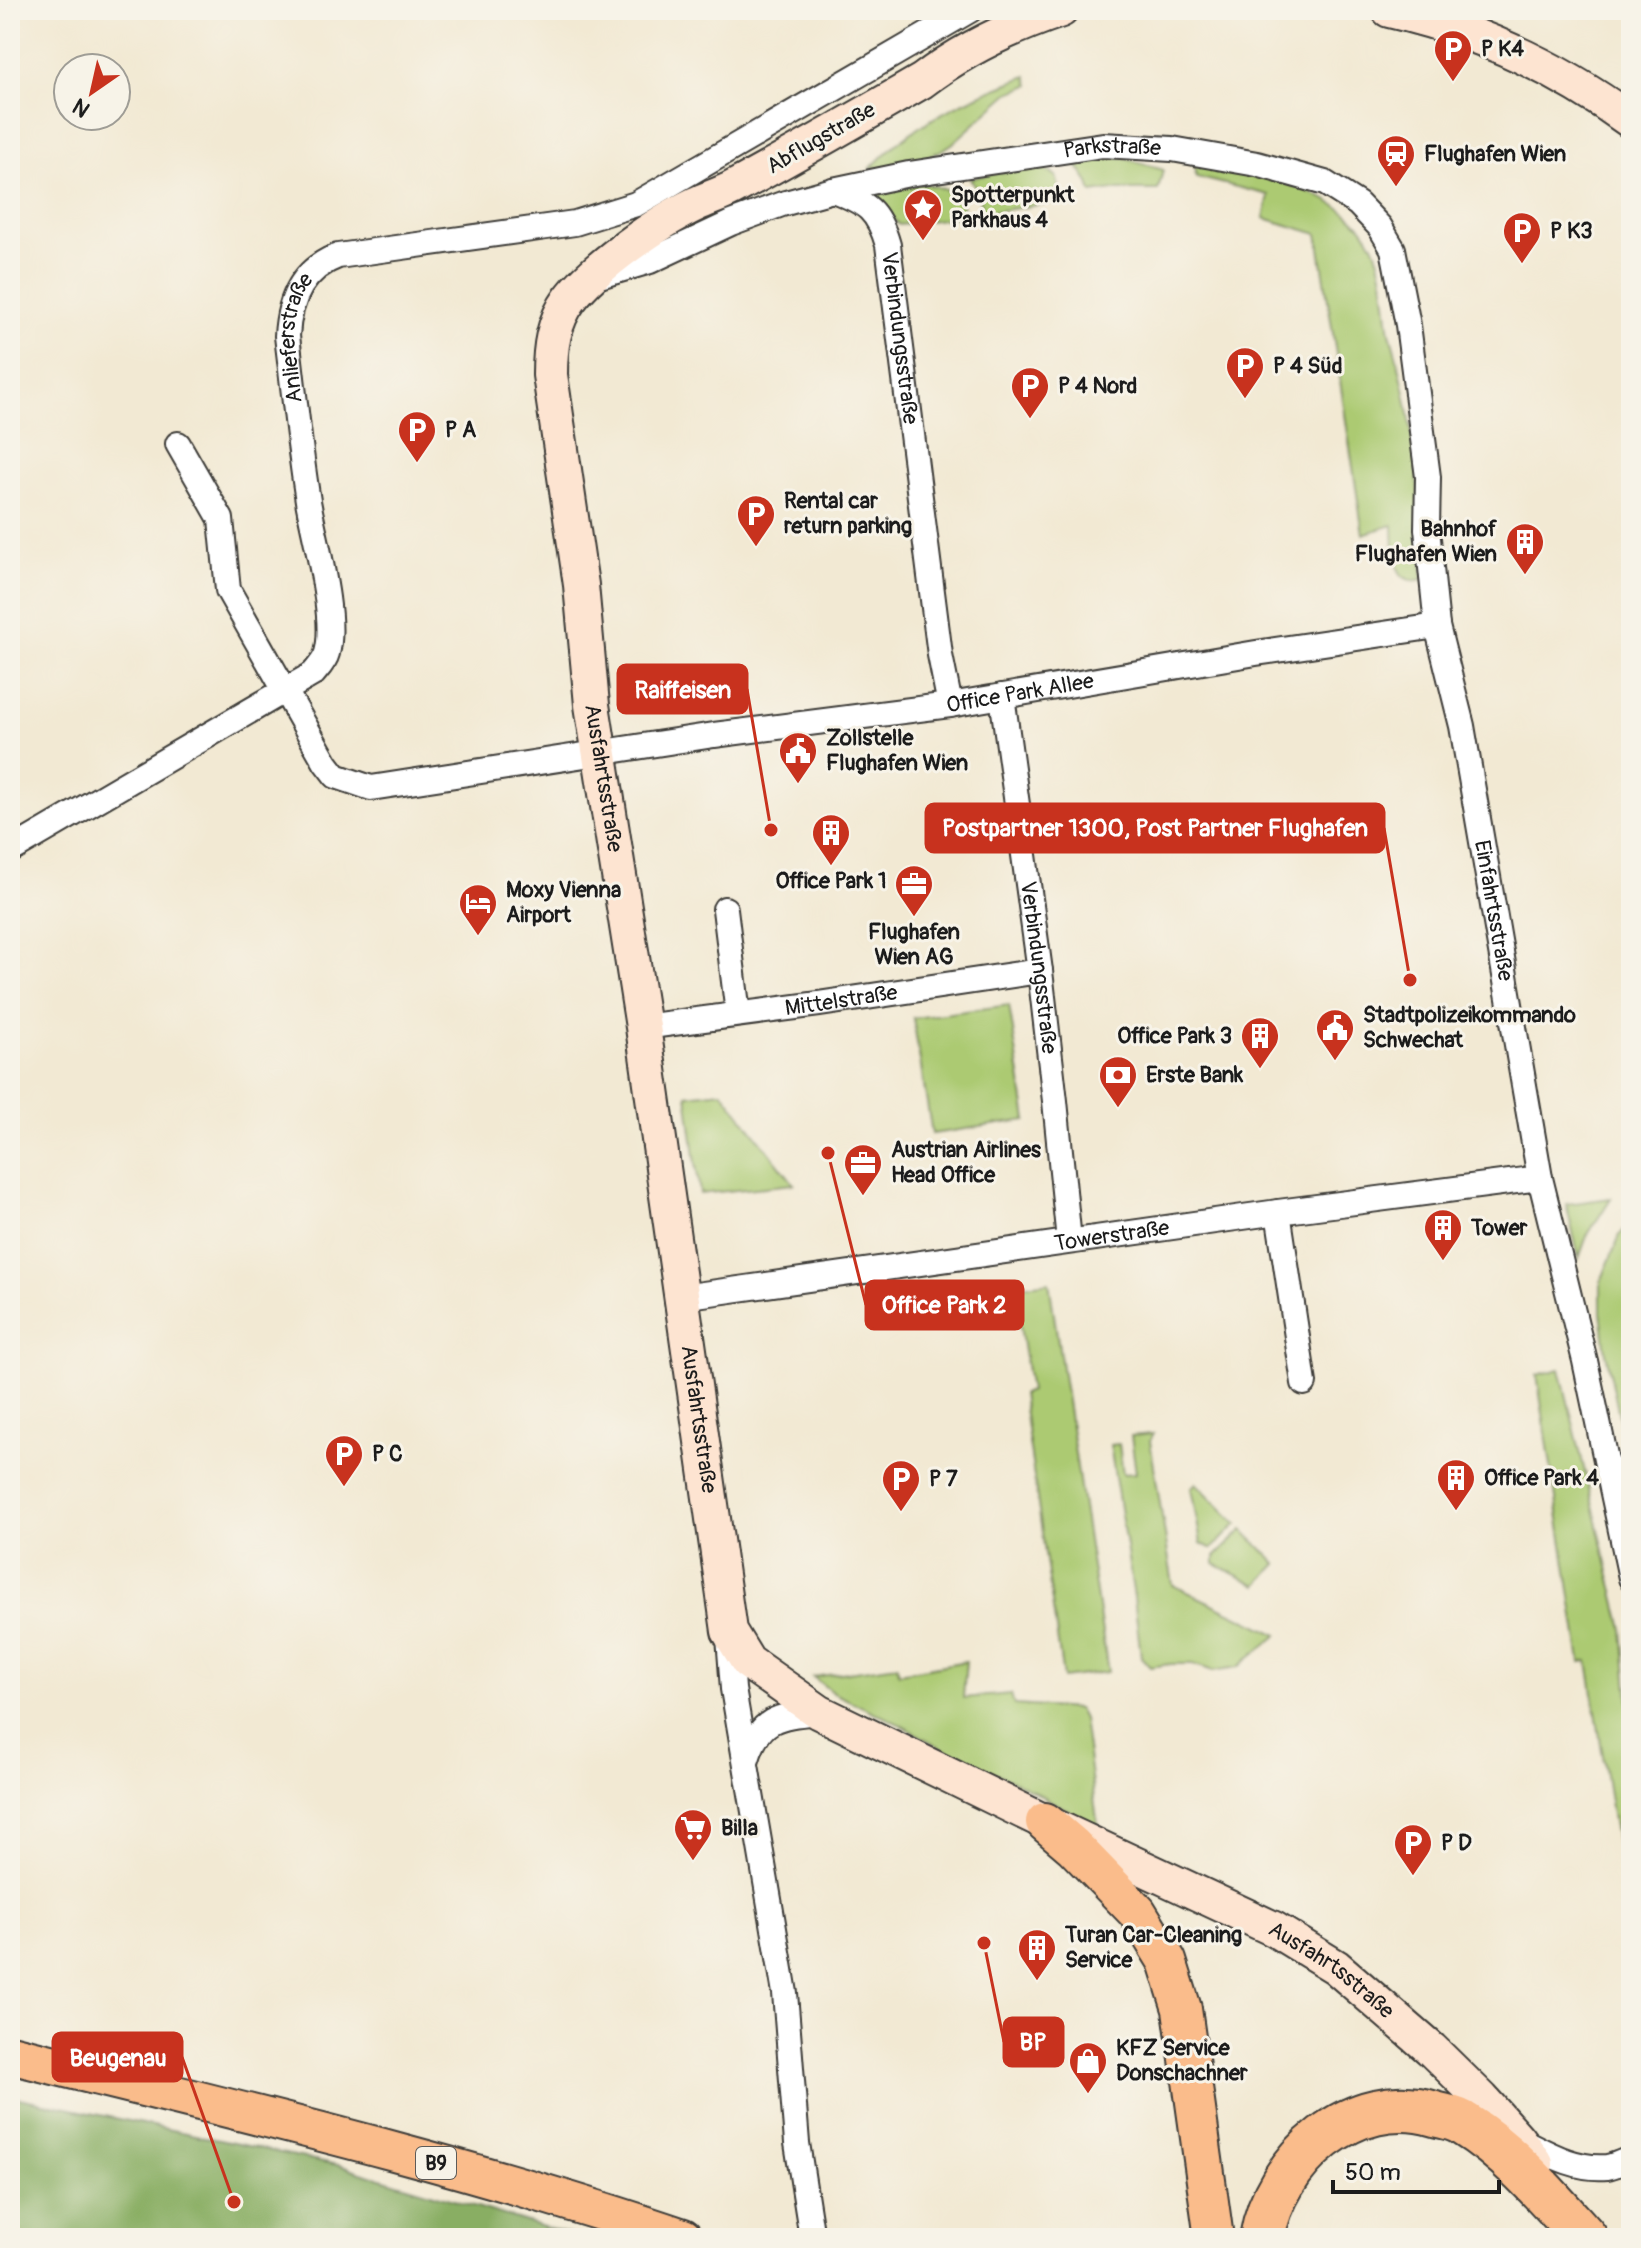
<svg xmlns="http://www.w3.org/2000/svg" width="1641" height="2248" viewBox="0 0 1641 2248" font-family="Pangolin,sans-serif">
	<rect width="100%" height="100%" fill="#f7f3e8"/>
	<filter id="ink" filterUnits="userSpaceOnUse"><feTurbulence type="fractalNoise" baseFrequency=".0125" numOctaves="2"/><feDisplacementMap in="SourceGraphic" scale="16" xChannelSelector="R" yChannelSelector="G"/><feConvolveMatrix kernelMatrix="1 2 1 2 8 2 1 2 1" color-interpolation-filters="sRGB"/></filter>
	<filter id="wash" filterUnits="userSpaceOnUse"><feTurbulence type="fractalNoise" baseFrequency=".006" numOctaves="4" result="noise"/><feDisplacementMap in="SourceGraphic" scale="32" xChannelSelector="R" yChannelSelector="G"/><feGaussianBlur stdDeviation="1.8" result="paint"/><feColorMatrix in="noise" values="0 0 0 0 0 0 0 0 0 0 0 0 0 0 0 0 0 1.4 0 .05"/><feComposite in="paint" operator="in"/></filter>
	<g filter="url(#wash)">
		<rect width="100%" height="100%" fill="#f2e9d3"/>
		<g fill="#acca72" stroke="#647347" stroke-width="2">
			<path d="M1027,76l3,9 -21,8 -57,51 -14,8 -24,11 -44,6c41,-46 100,-72 157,-93z"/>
			<path d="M1100,158h24l39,12 -5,20h-44l-22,3 -3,-10 -15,-22z"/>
			<path d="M1194,164c53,10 118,18 160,55 33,30 29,73 36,113 4,16 9,32 12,47 8,35 13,73 16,109 3,30 3,61 5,91 -32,10 -29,-33 -30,-54l-30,9 -45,-300 -54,-16 5,-23 -73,-18z"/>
			<path d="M1031,167l11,1 14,8 3,11v15l-76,11 -6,-23 -7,-12z"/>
			<path d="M926,184c23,5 33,9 40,32l-67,9 -30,-32z"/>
			<path d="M1009,1005l18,115 -95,14 -19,-116z"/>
			<path d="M722,1091l72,93 -94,10 -13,-99z"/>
			<path d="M1611,1198l-24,38 -8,22 -13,-54z"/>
			<path d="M1631,1221v252l-25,-120 -5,-41v-31l19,-46z"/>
			<path d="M1049,1282l59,390 -45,6 -41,-284 8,-3 -15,-98 4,-7z"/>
			<path d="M1560,1369l63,260 8,98v208l-43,-274 -7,1 -44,-287z"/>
			<path d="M1153,1434l-3,7 23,144 105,50 -40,32 -25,4 -20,-7h-22l-21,3 -9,-10 -7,-60 -24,-152 9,-1 4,30 13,-1 -5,-37z"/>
			<path d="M1196,1483l41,41 -25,25 -11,-6 -10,-55z"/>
			<path d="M1243,1530l34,34 -20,21 -42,-21v-7z"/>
			<path d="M966,1661l-3,37 48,-4 3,11 64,4 5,10 15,108 -76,-42 -67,-30 -56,-31 -66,-31 -20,-16 84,-12 2,8z"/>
		</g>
		<path fill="#89ae64" stroke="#526540" stroke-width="2" d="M10,2096l328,69 242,73h-570z"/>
	</g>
	<g filter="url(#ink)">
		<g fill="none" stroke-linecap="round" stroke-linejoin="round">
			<g stroke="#3c3b37" stroke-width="28">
				<g id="street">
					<path id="s1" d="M833,190c34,13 45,20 55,55l52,410 10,50"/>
					<path id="s2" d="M596,277l54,-16 81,-38 51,-19 51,-14 76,-16 194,-29 69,4 85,15 68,19 33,21 22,23 13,22 15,76 20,152 -1,52 10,97 25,100 78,452 45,183 46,217"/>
					<path id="s3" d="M178,444l43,75 7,71 98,173 10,13 35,12 343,-53 236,-30 306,-52 181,-27"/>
					<path id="s4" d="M1002,696l38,275 15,130 14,140"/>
					<path id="s5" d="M10,851l303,-177c5,-6 12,-13 14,-21 10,-36 -12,-113 -19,-152 -9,-55 -14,-110 -21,-165 2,-36 15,-67 51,-80l237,-33 61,-19 334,-194"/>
					<path d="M725,909l13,105"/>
					<path id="s6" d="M643,1027l176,-23 221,-33"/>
					<path d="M1278,1212l26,171"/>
					<path id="s7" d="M682,1297l596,-85 262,-34"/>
					<path d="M729,1637l4,52 52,304 12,150 15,95"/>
					<path d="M746,1762c13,-45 32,-46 73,-50"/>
					<path d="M1523,2141c26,13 53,29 84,26 8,-1 16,-6 24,-8"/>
				</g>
			</g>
			<g stroke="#3c3b37" stroke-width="38">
				<g id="secondary">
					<path id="s8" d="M1061,10c-51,17 -97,39 -139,71 -62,36 -124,72 -187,106 -12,7 -26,11 -39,17 -38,18 -101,62 -126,95 -17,23 -20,49 -20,76l31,210 11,120 51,322 86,604 19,31 71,50 226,110 229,107 62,38 95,82 51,50 35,39 19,26"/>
					<path d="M1389,10c88,20 169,58 242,111"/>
				</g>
			</g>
			<g stroke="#3c3b37" stroke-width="42">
				<g id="primary">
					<path d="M1045,1822l28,24 64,66 30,49 15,48 32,229"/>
					<path d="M10,2054c225,56 453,109 673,184"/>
				</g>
			</g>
			<g stroke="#3c3b37" stroke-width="48">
				<path id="highway" d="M1262,2238c13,-78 92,-149 173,-124 10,3 21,4 29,10 47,29 84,73 121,114"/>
			</g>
			<use href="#street" stroke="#fff" stroke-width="24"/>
			<use href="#secondary" stroke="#fde4d1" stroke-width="34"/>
			<use href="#primary" stroke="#fabc8b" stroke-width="38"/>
			<use href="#highway" stroke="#fabc8b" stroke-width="44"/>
		</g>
	</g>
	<defs>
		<g id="parking-pin" transform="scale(2)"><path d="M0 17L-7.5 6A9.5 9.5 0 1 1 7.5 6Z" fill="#c8321e" stroke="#f7f3e8"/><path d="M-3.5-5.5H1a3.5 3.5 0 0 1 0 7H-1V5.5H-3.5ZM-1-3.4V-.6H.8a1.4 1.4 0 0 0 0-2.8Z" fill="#fff"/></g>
		<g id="station-pin" transform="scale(2)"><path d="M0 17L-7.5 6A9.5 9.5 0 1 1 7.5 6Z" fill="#c8321e" stroke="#f7f3e8"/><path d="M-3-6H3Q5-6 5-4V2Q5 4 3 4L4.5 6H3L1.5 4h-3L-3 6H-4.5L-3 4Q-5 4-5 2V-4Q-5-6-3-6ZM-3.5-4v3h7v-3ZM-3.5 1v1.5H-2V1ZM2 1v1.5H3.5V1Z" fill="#fff"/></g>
		<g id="sight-pin" transform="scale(2)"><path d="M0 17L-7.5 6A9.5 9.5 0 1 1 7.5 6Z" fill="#c8321e" stroke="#f7f3e8"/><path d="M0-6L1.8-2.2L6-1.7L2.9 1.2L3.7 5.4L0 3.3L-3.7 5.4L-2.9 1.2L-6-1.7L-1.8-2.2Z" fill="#fff"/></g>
		<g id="building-pin" transform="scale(2)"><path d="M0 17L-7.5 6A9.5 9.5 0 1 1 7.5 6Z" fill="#c8321e" stroke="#f7f3e8"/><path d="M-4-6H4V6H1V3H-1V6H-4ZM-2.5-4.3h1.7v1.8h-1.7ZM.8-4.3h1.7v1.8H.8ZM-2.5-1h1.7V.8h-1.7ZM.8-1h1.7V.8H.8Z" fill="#fff"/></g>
		<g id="civic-pin" transform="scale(2)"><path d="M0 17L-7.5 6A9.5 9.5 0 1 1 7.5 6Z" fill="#c8321e" stroke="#f7f3e8"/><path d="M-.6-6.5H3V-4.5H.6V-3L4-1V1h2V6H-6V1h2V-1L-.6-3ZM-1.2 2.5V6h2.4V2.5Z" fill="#fff"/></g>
		<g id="office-pin" transform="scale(2)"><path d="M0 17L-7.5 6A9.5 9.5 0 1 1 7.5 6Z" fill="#c8321e" stroke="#f7f3e8"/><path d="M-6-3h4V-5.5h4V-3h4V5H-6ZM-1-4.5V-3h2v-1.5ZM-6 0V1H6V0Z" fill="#fff"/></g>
		<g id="hotel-pin" transform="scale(2)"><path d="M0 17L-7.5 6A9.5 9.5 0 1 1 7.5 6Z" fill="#c8321e" stroke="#f7f3e8"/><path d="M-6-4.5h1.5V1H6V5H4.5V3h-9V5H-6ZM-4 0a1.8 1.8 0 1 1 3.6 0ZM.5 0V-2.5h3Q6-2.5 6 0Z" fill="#fff"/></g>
		<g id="bank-pin" transform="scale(2)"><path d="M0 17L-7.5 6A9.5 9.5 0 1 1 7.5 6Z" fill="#c8321e" stroke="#f7f3e8"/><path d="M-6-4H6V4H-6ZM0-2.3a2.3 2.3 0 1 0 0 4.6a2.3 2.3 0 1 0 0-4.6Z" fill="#fff"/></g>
		<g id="supermarket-pin" transform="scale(2)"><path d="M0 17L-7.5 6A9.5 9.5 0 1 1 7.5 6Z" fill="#c8321e" stroke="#f7f3e8"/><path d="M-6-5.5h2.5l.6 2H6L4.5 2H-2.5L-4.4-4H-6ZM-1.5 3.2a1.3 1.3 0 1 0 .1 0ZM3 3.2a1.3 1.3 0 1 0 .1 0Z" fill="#fff"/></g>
		<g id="shop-pin" transform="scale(2)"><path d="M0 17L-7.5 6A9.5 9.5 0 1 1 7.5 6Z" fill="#c8321e" stroke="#f7f3e8"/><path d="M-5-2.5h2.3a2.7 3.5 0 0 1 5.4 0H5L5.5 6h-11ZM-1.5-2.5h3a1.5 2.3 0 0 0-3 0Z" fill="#fff"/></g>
	</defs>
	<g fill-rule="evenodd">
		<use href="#parking-pin" x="1453" y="49"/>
		<use href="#station-pin" x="1396" y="154"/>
		<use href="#sight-pin" x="923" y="208"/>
		<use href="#parking-pin" x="1522" y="231"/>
		<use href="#parking-pin" x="1245" y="366"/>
		<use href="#parking-pin" x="1030" y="386"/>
		<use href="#parking-pin" x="417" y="430"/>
		<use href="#parking-pin" x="756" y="514"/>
		<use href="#building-pin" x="1525" y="542"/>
		<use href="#civic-pin" x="798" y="751"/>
		<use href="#building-pin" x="831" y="833"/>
		<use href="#office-pin" x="914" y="884"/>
		<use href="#hotel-pin" x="478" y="903"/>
		<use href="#civic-pin" x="1335" y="1028"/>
		<use href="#building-pin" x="1260" y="1036"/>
		<use href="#bank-pin" x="1118" y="1075"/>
		<use href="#office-pin" x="863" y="1163"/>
		<use href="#building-pin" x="1443" y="1228"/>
		<use href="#parking-pin" x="344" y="1454"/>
		<use href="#building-pin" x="1456" y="1478"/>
		<use href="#parking-pin" x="901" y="1479"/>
		<use href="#supermarket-pin" x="693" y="1828"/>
		<use href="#parking-pin" x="1413" y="1843"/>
		<use href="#building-pin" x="1037" y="1948"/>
		<use href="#shop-pin" x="1088" y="2061"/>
	</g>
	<g text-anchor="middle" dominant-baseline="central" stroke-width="6" stroke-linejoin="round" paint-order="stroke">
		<rect fill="#f7f3e8" stroke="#5e5c59" stroke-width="2" x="416" y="2147" width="40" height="32" rx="6"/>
		<g font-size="20" font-weight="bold" fill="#1c1c1c">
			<text x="436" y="2163">B9</text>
		</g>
		<g font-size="22" font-weight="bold" fill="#1c1c1c" stroke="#f7f3e8" text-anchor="start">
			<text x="1481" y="49">P K4</text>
			<text x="1424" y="154">Flughafen Wien</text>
			<text x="951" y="195">Spotterpunkt<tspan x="951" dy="25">Parkhaus 4</tspan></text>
			<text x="1550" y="231">P K3</text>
			<text x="1273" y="366">P 4 Süd</text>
			<text x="1058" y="386">P 4 Nord</text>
			<text x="445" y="430">P A</text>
			<text x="784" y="501">Rental car<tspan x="784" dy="25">return parking</tspan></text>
			<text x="1497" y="529" text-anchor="end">Bahnhof<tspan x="1497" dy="25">Flughafen Wien</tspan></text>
			<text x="826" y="738">Zollstelle<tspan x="826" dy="25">Flughafen Wien</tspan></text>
			<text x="831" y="881" text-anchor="middle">Office Park 1</text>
			<text x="506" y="890">Moxy Vienna<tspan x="506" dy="25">Airport</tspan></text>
			<text x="914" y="932" text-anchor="middle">Flughafen<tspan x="914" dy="25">Wien AG</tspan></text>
			<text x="1363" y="1015">Stadtpolizeikommando<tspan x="1363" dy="25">Schwechat</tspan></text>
			<text x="1232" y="1036" text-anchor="end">Office Park 3</text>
			<text x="1146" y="1075">Erste Bank</text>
			<text x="891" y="1150">Austrian Airlines<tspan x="891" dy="25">Head Office</tspan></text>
			<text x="1471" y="1228">Tower</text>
			<text x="372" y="1454">P C</text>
			<text x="1484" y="1478">Office Park 4</text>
			<text x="929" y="1479">P 7</text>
			<text x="721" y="1828">Billa</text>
			<text x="1441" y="1843">P D</text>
			<text x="1065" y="1935">Turan Car-Cleaning<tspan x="1065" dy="25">Service</tspan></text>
			<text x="1116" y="2048">KFZ Service<tspan x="1116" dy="25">Donschachner</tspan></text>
		</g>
		<g font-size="22" fill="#1c1c1c" stroke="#f7f3e8">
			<text transform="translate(821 138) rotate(-30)">Abflugstraße</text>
			<text stroke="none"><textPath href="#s2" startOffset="536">Parkstraße</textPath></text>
			<text stroke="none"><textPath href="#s1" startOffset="176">Verbindungsstraße</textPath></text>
			<text stroke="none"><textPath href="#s5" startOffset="696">Anlieferstraße</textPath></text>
			<text stroke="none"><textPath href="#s3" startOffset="1066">Office Park Allee</textPath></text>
			<text stroke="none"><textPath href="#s8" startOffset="1060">Ausfahrtsstraße</textPath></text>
			<text stroke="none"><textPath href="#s2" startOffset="1520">Einfahrtsstraße</textPath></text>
			<text stroke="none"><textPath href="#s4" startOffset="274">Verbindungsstraße</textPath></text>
			<text stroke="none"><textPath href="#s6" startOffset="200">Mittelstraße</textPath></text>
			<text stroke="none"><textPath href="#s7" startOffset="434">Towerstraße</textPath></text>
			<text stroke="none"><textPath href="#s8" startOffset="1708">Ausfahrtsstraße</textPath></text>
			<text stroke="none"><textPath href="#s8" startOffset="2620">Ausfahrtsstraße</textPath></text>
		</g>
	</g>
	<path fill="none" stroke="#c8321e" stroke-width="3" d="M771 830L747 689M1410 980L1384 828M828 1153L866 1305M984 1943L1004 2042M234 2202L182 2057"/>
	<g fill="#c8321e" stroke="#f7f3e8" stroke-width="3">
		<circle cx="771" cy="830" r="8"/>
		<circle cx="1410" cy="980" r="8"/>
		<circle cx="828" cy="1153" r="8"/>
		<circle cx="984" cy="1943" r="8"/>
		<circle cx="234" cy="2202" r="8"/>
	</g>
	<g fill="#c8321e" stroke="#c8321e" stroke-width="3">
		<rect x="618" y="665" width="129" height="48" rx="8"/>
		<rect x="926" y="804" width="458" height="48" rx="8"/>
		<rect x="866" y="1281" width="157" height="48" rx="8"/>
		<rect x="1004" y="2018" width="59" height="48" rx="8"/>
		<rect x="53" y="2033" width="129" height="48" rx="8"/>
	</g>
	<g font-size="24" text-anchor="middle" font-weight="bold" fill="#fff">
		<text x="683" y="698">Raiffeisen</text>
		<text x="1155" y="836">Postpartner 1300, Post Partner Flughafen</text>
		<text x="944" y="1313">Office Park 2</text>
		<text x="1033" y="2050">BP</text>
		<text x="118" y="2066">Beugenau</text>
	</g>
	<rect width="1641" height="2248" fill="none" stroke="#f7f3e8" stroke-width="40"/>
	<g transform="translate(92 92) rotate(214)"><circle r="38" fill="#f7f3e8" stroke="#9f9d96" stroke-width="2"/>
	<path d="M0-6L14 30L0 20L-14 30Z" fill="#c8321e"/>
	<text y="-12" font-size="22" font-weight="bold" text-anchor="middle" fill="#1c1c1c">N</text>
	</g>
	<path d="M1333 2180v12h166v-12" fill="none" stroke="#1c1c1c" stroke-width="4"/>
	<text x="1345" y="2180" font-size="24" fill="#1c1c1c" stroke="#f7f3e8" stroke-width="6" paint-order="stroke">50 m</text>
</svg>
